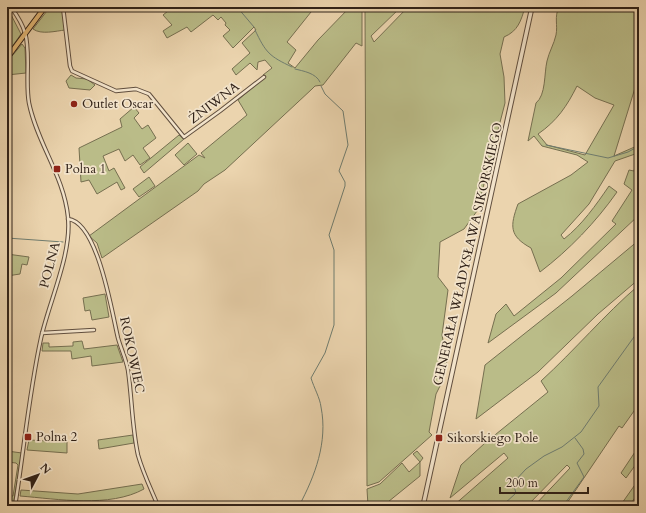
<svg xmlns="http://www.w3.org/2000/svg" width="646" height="513" viewBox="0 0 646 513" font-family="Cardo,serif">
	<rect width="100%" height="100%" fill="#ebd4ae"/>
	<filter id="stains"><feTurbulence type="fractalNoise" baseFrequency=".005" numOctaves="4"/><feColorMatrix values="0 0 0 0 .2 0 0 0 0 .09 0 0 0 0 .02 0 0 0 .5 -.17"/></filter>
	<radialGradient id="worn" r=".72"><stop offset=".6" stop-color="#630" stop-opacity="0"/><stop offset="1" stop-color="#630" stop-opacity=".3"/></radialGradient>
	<g fill="#babc88" stroke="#766f50" fill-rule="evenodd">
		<path d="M7,7l14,27 -14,20z"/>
		<path d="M50,7h12l3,23c-9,1 -24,5 -32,-1z"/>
		<path d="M173,7h142l-28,35 9,8 -8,13 7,5 23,-28 32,-33h12v39l-6,-3 -33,42 -8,1 -3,3 -87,81 -21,14 -6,7 -96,67 -5,-15 -8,-7 110,-81 6,3 -4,-5 46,-38 -9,-15 27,-23 -2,-2 9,-7 -7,-8 -7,2 -1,8 -7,-7 -14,12 -4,-6 18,-16 -8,-10 14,-13 -2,-3 -21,21 -10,-12 7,-6 -5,-5 1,-2 -5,-6 -3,3 -5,-5 -22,17 -4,-5 -20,11 -4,-7 9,-6 -9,-10z"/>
		<path d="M365,7h36l-30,29 3,6 34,-35h117c-4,14 -7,24 -21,30l-4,17 4,23 1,26 -28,108 -13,18 -24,13 -2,35 10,13 -6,45 5,26 -7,25 -4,8 -7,38 3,3 -53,47 -12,4z"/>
		<path d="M559,7h80v68l-25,81 25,-11v70l-83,78 -68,50 8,-29 10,-10 8,12 47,-38 55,-54 -4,-3 20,-31 -8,-6 5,-14 5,1 4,-18 -23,8 -26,43 -28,31 3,4c18,-14 32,-34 45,-53l8,6c-21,30 -48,58 -77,80l-9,-24c-22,-12 -21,-22 -13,-44l53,-29 17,-13 -11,-7 -35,-9 -8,-10 -6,5 8,-38c10,-8 8,-29 11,-42 2,-9 7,-17 9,-26 2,-10 -2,-18 3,-28zM577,86l18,12 19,7 -29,50 -38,-10 -9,-11c19,-13 29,-28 39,-48z"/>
		<path d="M22,44l3,4 1,25 -19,2v-13z"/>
		<path d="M71,75l5,3 11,1 8,6 -5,5 -21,-2 -3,-7z"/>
		<path d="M134,107l5,6 -5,5 8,11 6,-4 8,13 -13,10 7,10 -10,7 -7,-10 -8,6 -6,-12 -16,7 6,15 5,-3 11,20 -4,2 -4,-8 -20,12 -8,-14 -8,2 -2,-34 43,-21 -2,-8z"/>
		<path d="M179,135l5,4 -40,34 -4,-6z"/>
		<path d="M188,143l9,11 -13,11 -9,-10z"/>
		<path d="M149,177l6,9 -16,11 -6,-8z"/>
		<path d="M639,240v39l-41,35 -60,58 -62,47 9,-54 87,-69z"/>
		<path d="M7,254l22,3 -2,8 -5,-1 -2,10 -13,2z"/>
		<path d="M639,285v119l-17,24 -3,-2 -54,80h-31l36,-38 -3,-3 -40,41h-74l55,-48 -4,-5 -54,45 11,-33 24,-22 63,-51 -7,-11c34,-31 63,-66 98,-96z"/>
		<path d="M105,294l4,23 -17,3 -2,-10 -5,1 -2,-13z"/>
		<path d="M82,341l2,8 33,-4 6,17 -31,4 -1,-10 -19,3 -1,-8h-29l1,-8h6v4l24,-1v-4z"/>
		<path d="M133,435l1,8 -35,6 -1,-9z"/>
		<path d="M29,440l38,2v11l-40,-3z"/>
		<path d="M639,446v14l-13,18 -5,-5z"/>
		<path d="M7,451l15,2 -9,53h-6v-10h6l5,-31 -2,-2 -9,-1z"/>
		<path d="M417,451l6,7 -3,4v14l-37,30h-15l-1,-17 13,-5 22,-21 7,9 11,-10 -7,-8z"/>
		<path d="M639,479v13l-10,14h-9z"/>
		<path d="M142,484l2,5c-34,19 -87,10 -124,7l1,-6 57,4z"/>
	</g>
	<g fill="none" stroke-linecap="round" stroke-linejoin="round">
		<g stroke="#6f7c6f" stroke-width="1">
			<path d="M237,7l17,20"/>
			<path d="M255,30c11,23 14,26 37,37"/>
			<path d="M295,69c8,2 21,4 25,13"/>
			<path d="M546,145l62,13 20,-6 11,-6"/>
			<path d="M7,238l56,4"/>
			<path d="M299,506c16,-30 29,-64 22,-99 -1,-9 -7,-19 -10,-29l14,-25 9,-28v-75l-5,-15 16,-49v-4l-6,-11 9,-26 -5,-34 -18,-17 -4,-8"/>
			<path d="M502,506l14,-13 -3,-10 13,-14 18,-13 18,-9 19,-15 18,-26 -1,-19 41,-57"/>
			<path d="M563,506l21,-29 -7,-14 7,-9 -1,-5 -8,-11"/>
		</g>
		<g stroke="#604e3e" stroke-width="4.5">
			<g id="minor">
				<path d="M11,7c5,7 12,18 14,26 6,19 0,49 4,70 8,40 35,73 39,114 4,37 -19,85 -27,121 -12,55 -17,112 -26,168"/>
				<path d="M63,7l7,59 2,5 44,20 20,-2 13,5 35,43 36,-26 44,-34"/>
				<path d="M68,219c30,3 44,94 50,119 3,11 8,21 10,32 4,28 4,57 10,85 5,18 13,34 20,51"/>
				<path d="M42,333l52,-3"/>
			</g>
		</g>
		<g stroke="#604e3e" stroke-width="5.5">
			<path id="tertiary" d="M423,506l109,-499"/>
		</g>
		<g stroke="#312218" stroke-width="6">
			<path id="primary" d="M7,58l38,-51"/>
		</g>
		<use href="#minor" stroke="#f2e3ca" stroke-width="2.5"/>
		<use href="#tertiary" stroke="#f2e3ca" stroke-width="3.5"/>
		<use href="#primary" stroke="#e6ba77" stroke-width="4"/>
	</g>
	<g fill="#8f2418" stroke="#f2e3ca" stroke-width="1.5">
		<circle cx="74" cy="104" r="4"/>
		<rect x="53" y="165" width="8" height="8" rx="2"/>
		<rect x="24" y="433" width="8" height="8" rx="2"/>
		<rect x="435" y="434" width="8" height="8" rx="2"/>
	</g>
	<g text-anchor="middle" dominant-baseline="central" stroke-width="3.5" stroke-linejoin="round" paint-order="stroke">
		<g font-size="13" fill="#312218" stroke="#f2e3ca">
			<text transform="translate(214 103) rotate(-37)">ŻNIWNA</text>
			<text transform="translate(468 254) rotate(-77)">GENERAŁA WŁADYSŁAWA SIKORSKIEGO</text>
			<text transform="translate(50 265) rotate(-75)">POLNA</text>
			<text transform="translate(132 355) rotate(78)">ROKOWIEC</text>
		</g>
		<g font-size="13" fill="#312218" stroke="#f2e3ca" text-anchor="start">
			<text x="82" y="104">Outlet Oscar</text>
			<text x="65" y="169">Polna 1</text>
			<text x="36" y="437">Polna 2</text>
			<text x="447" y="438">Sikorskiego Pole</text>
		</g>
	</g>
	<rect width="646" height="513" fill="none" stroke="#ebd4ae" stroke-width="24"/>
	<rect x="8" y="8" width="630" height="497" fill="none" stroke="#312218" stroke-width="2"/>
	<rect x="12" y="12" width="622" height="489" fill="none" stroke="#312218"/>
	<g transform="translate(38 475) rotate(49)" stroke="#f2e3ca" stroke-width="3" paint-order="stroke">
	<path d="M0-3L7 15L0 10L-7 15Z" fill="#312218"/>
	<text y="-6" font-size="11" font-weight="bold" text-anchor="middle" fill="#312218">N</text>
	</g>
	<path d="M500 487v6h88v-6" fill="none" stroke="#312218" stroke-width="2"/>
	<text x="506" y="487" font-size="12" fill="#312218" stroke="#f2e3ca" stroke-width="3" paint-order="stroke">200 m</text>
	<rect width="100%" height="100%" filter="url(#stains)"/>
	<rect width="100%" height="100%" fill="url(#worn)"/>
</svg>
